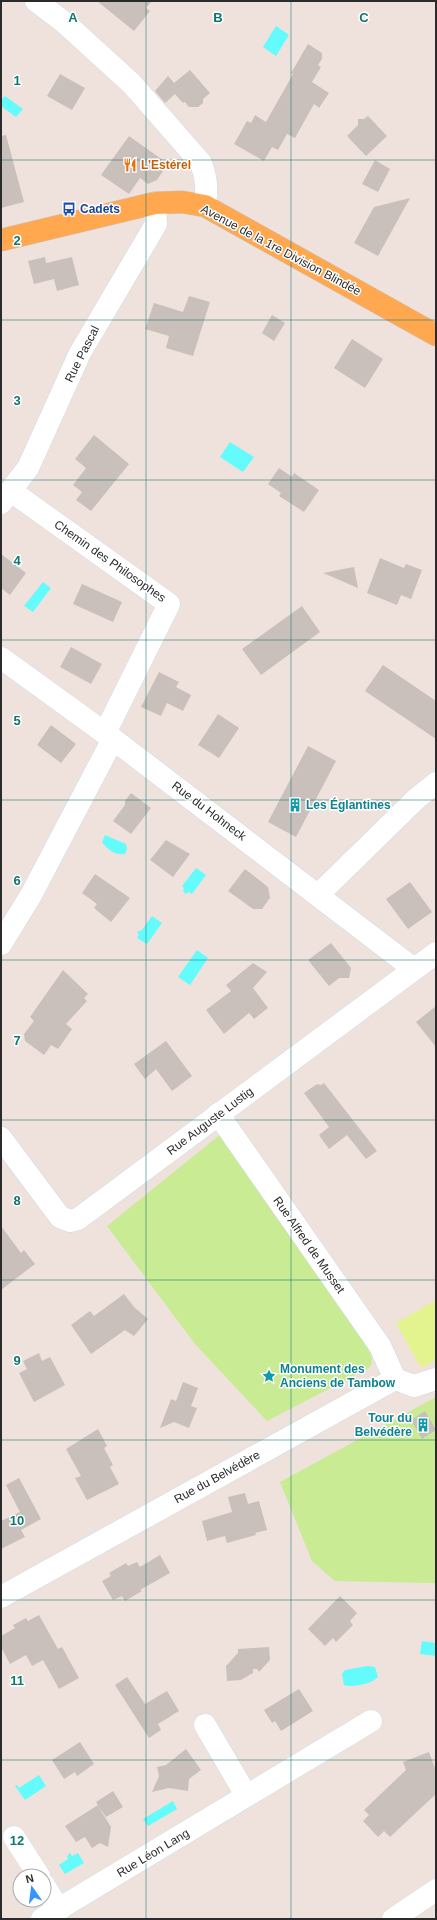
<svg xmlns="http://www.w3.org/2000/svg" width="437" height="1920" viewBox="0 0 437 1920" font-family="Arial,sans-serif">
	<rect width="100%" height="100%" fill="#efe2dc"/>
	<g fill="#c8eb93">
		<path d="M222,1133l140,204 9,18 1,8 -3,5 -102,53 -72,-77 -88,-118z"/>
		<path d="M436,1397v186l-101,-2 -23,-20 -32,-79z"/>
	</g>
	<path fill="#e3f38d" d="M436,1300v60l-15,8 -25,-45z"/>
	<g fill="#64fbfc">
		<path d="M276,26l13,9 -13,21 -13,-9z"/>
		<path d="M5,96l18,13 -7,8 -15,-11v-6z"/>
		<path d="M230,442l24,15 -11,15 -23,-15z"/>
		<path d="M43,582l8,6 -18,24 -9,-6z"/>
		<path d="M105,835l21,9 1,5 -2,5c-10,2 -18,-5 -23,-12z"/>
		<path d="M196,868l10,7 -14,19 -3,-2 -4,2 -2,-4 1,-2 -2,-2z"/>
		<path d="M152,916l10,7 -15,21 -10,-6 2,-3 -2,-3 5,-2z"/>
		<path d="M197,950l11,8 -18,27 -12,-8z"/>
		<path d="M422,1641l14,2v13l-16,-2z"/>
		<path d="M367,1666l8,1 3,10c-7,7 -25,11 -34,8l-2,-11 3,-4z"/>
		<path d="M39,1775l7,11 -21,14 -10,-14 2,-1 2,3z"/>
		<path d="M173,1801l4,8 -29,17 -5,-7z"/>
		<path d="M70,1853l2,3 6,-3 6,10 -19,11 -6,-9 9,-6 -1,-3z"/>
	</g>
	<g fill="#cac0bb">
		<path d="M97,1h55l-6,7 4,3 -16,20z"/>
		<path d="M308,44l14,9v6l-4,6 3,2 -9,15 17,11 -10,15 -5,-4 -19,34 -8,-4 -9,16 -6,-3 -8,14 -30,-17 13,-23 4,2 4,-8 11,7 27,-48 -2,-1z"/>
		<path d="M190,70l20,23 -7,6v4l-5,4h-9l-4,-5 -2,1 -8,-9 -10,9 -10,-12 13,-15 6,7z"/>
		<path d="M60,74l25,14 -13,22 -25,-14z"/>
		<path d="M368,116l19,20 -21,20 -19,-20 11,-11v-6h6z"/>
		<path d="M6,135l18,67 -23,6v-72z"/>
		<path d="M129,136l35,25 -1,10 -6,9 -9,4 -8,-6 -11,16 -28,-19z"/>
		<path d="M375,160l15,9 -12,23 -16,-8z"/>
		<path d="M410,198l-32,58 -24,-13 20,-36z"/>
		<path d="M45,257l1,6 26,-6 7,28 -22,6 -3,-12 -20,5 -6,-23z"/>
		<path d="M189,296l21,6 -17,54 -27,-8 3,-12 -24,-7 9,-26 29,9z"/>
		<path d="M272,315l13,8 -11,18 -12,-8z"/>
		<path d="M352,339l31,20 -18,29 -31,-20z"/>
		<path d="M94,435l35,29 -38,47 -15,-11 6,-8 -9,-7 13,-17 -11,-9z"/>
		<path d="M279,468l13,9 2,-4 25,17 -15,22 -25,-16 2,-3 -13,-9z"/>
		<path d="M1,554l25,19 -16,22 -9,-7z"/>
		<path d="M380,558l24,10 2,-4 16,6 -11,29 -10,-4 -4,10 -30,-12z"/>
		<path d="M354,567l4,21 -35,-15z"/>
		<path d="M82,584l40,18 -9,20 -40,-18z"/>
		<path d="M302,606l18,26 -59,43 -19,-26z"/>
		<path d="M71,647l31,17 -11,20 -31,-17z"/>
		<path d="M383,665l53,36v38l-71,-48z"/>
		<path d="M159,672l20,10 -3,5 15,8 -8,16 -16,-8 -6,13 -20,-9z"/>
		<path d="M218,714l21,14 -20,30 -21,-13z"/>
		<path d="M51,725l25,19 -15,19 -24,-18z"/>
		<path d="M308,746l28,15 -40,76 -28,-15z"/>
		<path d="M131,793l20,15 -20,26 -18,-13 12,-16v-4z"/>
		<path d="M166,840l24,14 -17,23 -23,-17z"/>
		<path d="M245,869l23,18 2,11 -8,11h-9l-25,-18z"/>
		<path d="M95,874l35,24 -19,24 -17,-14 3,-4 -15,-11z"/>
		<path d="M410,882l22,30 -24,17 -22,-30z"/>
		<path d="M331,943l20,25 -2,10h-10l-10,8 -21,-26z"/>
		<path d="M253,963l14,9 -14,16 15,20 -14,11 -5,-6 -25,21 -18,-24 25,-19 -5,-6z"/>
		<path d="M63,970l25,24 -4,4 3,3 -21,23 6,5 -14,20 -7,-4 -7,10 -19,-14 -1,-7 10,-13 -4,-4z"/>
		<path d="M436,1006v41l-20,-25z"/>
		<path d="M166,1041l26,35 -20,15 -16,-22 -11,10 -11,-15z"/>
		<path d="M324,1083l53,68 -11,8 -19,-24 -18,14 -10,-14 10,-8 -25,-34 13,-9 4,1z"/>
		<path d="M1,1226l20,27 3,-3 11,14 -34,26z"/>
		<path d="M124,1294l10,13 14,12 -14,17 -9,-6 -34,24 -20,-29 19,-14 4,5z"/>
		<path d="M39,1353l3,8 8,-4 15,28 -31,17 -15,-29 8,-4 -4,-8z"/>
		<path d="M183,1382l15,6 -7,18 6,2 -8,20 -15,-6 -14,6 11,-29 5,2z"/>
		<path d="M425,1411l11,19 -14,9 -11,-19z"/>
		<path d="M98,1429l9,17 -3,2 9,17 -3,2 9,17 -32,16 -12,-22 6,-2 -15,-27z"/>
		<path d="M19,1478l22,41 -20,11 4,7 -24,12v-28l19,-9 -14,-27z"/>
		<path d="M245,1493l3,11 11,-3 8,29 -12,3 1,2 -29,8 -2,-7 -18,5 -5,-20 30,-9 -4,-15z"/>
		<path d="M160,1555l10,18 -30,17 2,1 -17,10 -3,-5 -9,4 -11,-19 9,-5 -2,-3 17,-10 2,3 9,-4 3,5z"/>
		<path d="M340,1596l17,17 -7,8 3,4 -17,17 -3,-4 -8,8 -17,-17z"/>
		<path d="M39,1615l19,34 4,-2 17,31 -20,11 -16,-29 -11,6 -6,-11 -16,9 -9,-17v-11l14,-8 -2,-3 13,-7 2,3z"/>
		<path d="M269,1647l1,13 -11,12 -2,-3h-4v4l-12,7 -14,1 -1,-15 12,-13v-4z"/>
		<path d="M127,1677l18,27 22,-13 12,20 -21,13 3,6 -12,8 -34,-53z"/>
		<path d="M299,1689l14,22 -32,20 -6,-10 -3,2 -8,-13z"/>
		<path d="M80,1742l14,22 -17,12 -2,-4 -11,7 -12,-19z"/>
		<path d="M186,1749l15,21 -12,9 -1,12 -19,-3 -17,4 7,-16 -2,-9 9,-2z"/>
		<path d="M429,1752l7,19v23l-46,43 -6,-6 -6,6 -15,-16 6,-6 -5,-5 42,-40 -3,-8z"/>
		<path d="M113,1791l10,16 -17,10 -8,-11 13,21 -3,20 -8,-4 -8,5 -7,-11 -9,5 -11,-16 33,-21 -2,-3z"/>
	</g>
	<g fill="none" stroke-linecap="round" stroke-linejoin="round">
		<g stroke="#d1dae6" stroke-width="23">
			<g id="minor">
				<path d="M36,1l29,22 67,61 69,79c6,16 6,27 4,43"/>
				<path d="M11,491l158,113 -64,129"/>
				<path d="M1,503l27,-35 52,-115 76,-129 -1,-21"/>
				<path d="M1,658l112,81 301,230"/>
				<path d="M318,895l98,-96 20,-16"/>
				<path d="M1,944l30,-49 82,-156"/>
				<path d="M218,1114l162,232 15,33"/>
				<path d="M1,1138l59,79 10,4 8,-2 358,-266"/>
				<path d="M395,1379l19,7 22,-7"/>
				<path d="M1,1597l394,-218"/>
				<path d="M205,1725l41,70"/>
				<path d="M14,1837l25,39"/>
				<path d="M44,1885l15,25"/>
				<path d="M42,1919l329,-198"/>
				<path d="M393,1919l43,-29"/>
			</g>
		</g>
		<g stroke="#c4c4c4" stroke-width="23">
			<path id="major" d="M1,240l154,-37 27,-1 23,4 231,129"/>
		</g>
		<use href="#minor" stroke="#fff" stroke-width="22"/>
		<use href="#major" stroke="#ffa850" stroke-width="22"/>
	</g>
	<path fill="none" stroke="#0f766e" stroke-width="1" stroke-opacity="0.55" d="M146,1v1918M291,1v1918M1,160h435M1,320h435M1,480h435M1,640h435M1,800h435M1,960h435M1,1120h435M1,1280h435M1,1440h435M1,1600h435M1,1760h435"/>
	<defs>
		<g id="restaurant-bare" transform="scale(1.08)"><path d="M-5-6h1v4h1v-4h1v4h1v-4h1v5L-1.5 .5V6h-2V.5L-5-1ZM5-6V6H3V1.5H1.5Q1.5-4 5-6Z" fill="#e8710a" stroke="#fff" stroke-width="2.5" paint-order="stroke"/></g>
		<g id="bus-bare" transform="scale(1.08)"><path d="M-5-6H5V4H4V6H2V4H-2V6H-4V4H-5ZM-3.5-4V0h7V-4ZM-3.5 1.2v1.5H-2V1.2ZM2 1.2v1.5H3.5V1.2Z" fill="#1a4fb4" stroke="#fff" stroke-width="2.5" paint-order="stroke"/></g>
		<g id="building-bare" transform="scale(1.08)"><path d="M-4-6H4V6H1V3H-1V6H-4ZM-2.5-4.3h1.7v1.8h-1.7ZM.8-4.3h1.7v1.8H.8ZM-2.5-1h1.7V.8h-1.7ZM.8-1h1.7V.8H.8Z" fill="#0f9aa8" stroke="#fff" stroke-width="2.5" paint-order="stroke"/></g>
		<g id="sight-bare" transform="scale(1.08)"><path d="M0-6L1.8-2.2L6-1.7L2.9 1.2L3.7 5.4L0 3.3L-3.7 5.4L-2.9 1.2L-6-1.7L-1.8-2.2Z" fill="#0f9aa8" stroke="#fff" stroke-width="2.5" paint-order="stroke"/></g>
	</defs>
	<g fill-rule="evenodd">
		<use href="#restaurant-bare" x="130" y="165"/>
		<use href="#bus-bare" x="69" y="209"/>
		<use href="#building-bare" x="295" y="805"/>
		<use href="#sight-bare" x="269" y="1376"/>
		<use href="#building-bare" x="423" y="1425"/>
	</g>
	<g text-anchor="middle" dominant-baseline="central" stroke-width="3" stroke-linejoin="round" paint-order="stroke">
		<g font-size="12" font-weight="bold" fill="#c56008" stroke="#fff" text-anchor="start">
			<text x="141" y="165">L’Estérel</text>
		</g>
		<g font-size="12" font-weight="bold" fill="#164399" stroke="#fff" text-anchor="start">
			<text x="80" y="209">Cadets</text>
		</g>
		<g font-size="12" fill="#2b2b2b" stroke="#fff">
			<text transform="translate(281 250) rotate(28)">Avenue de la 1re Division Blindée</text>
			<text transform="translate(82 354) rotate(-63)">Rue Pascal</text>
			<text transform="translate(110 561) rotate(35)">Chemin des Philosophes</text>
			<text transform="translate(209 811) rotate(37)">Rue du Hohneck</text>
			<text transform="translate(210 1121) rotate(-37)">Rue Auguste Lustig</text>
			<text transform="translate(309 1245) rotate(55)">Rue Alfred de Musset</text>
			<text transform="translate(217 1477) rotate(-29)">Rue du Belvédère</text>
			<text transform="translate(153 1853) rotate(-31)">Rue Léon Lang</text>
		</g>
		<g font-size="12" font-weight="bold" fill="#0d838f" stroke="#fff" text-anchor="start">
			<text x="306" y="805">Les Églantines</text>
			<text x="280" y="1369">Monument des<tspan x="280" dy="14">Anciens de Tambow</tspan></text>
			<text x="412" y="1418" text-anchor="end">Tour du<tspan x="412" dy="14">Belvédère</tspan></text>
		</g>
	</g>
	<g font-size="13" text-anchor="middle" font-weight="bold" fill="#0f766e" stroke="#fff" stroke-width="3" stroke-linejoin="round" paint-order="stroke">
		<text x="73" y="22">A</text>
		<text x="218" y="22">B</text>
		<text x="364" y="22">C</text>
		<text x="17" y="85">1</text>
		<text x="17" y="245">2</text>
		<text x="17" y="405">3</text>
		<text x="17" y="565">4</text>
		<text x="17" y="725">5</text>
		<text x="17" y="885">6</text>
		<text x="17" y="1045">7</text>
		<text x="17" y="1205">8</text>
		<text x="17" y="1365">9</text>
		<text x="17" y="1525">10</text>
		<text x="17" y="1685">11</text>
		<text x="17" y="1845">12</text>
	</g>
	<rect width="437" height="1920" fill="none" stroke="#2b2b2b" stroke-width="4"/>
	<g transform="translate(32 1888) rotate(346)"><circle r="19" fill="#ffffff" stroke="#aaaaaa"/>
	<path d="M0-3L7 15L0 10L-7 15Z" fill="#3892ff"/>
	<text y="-6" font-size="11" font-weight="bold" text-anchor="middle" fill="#2b2b2b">N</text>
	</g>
</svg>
